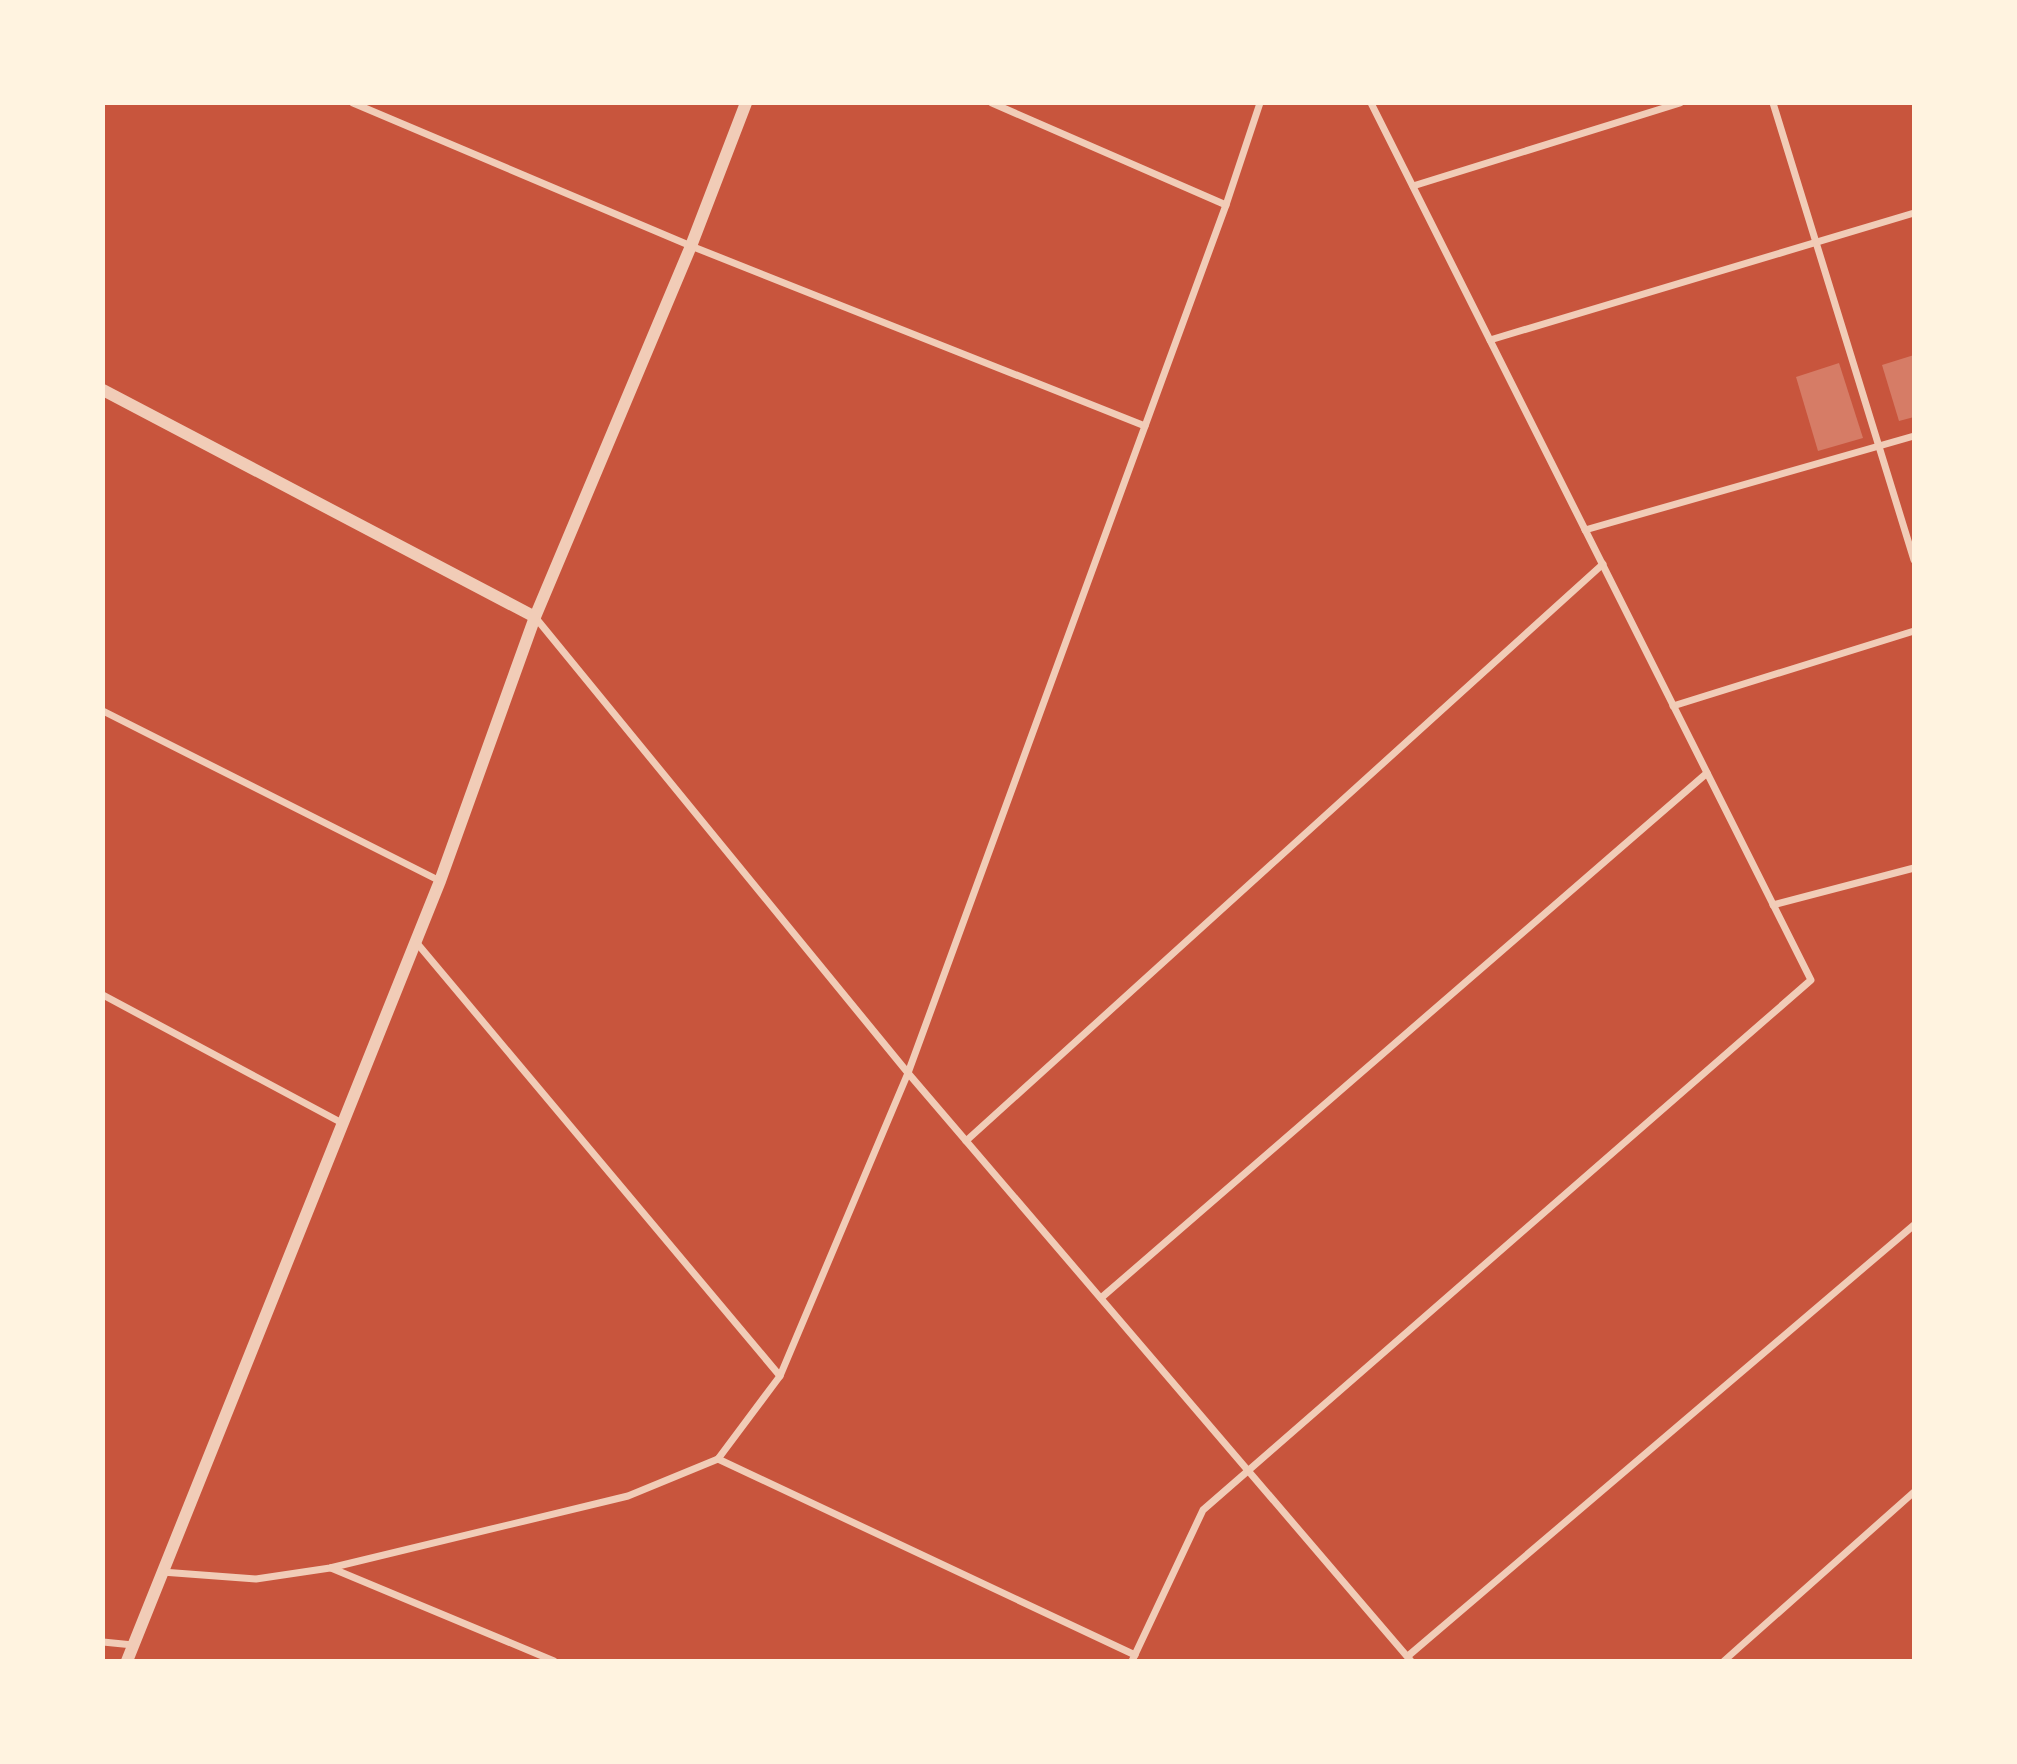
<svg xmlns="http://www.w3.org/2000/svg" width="2017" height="1764" viewBox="0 0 2017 1764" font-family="Inter,sans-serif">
	<rect width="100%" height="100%" fill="#c8553d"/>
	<g fill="#d67c66">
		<path d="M1914,355v62l-15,4 -17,-56z"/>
		<path d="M1839,363l24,75 -45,13 -22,-74z"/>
	</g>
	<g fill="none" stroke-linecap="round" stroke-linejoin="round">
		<g stroke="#f1ccb7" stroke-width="7">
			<path d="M353,103l338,143 454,180"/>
			<path d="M992,103l234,102"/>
			<path d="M1773,103l141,457"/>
			<path d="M1413,186l267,-83"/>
			<path d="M1490,340l424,-127"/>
			<path d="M1585,530l329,-94"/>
			<path d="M535,617l373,456 503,588"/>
			<path d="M1673,706l241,-75"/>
			<path d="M103,711l337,170"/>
			<path d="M1773,905l141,-37"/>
			<path d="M416,942l364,434"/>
			<path d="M103,995l239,128"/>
			<path d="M966,1141l637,-577"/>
			<path d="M1101,1298l606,-525"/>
			<path d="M718,1459l417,196"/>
			<path d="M331,1568l223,93"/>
			<path d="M162,1572l94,7 74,-11 298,-72 90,-37 62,-83 128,-303 318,-868 34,-102"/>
			<path d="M103,1642l30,3"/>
			<path d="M1408,1656l506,-431"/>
			<path d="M1132,1661l71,-151 608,-530 -440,-877"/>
			<path d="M1724,1661l190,-169"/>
		</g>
		<g stroke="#f1ccb7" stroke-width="12">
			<path d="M103,390l432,227"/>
			<path d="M127,1661l313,-780 95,-264 156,-371 55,-143"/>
		</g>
	</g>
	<rect width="2017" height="1764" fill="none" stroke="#fff3e0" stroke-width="210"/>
</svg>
